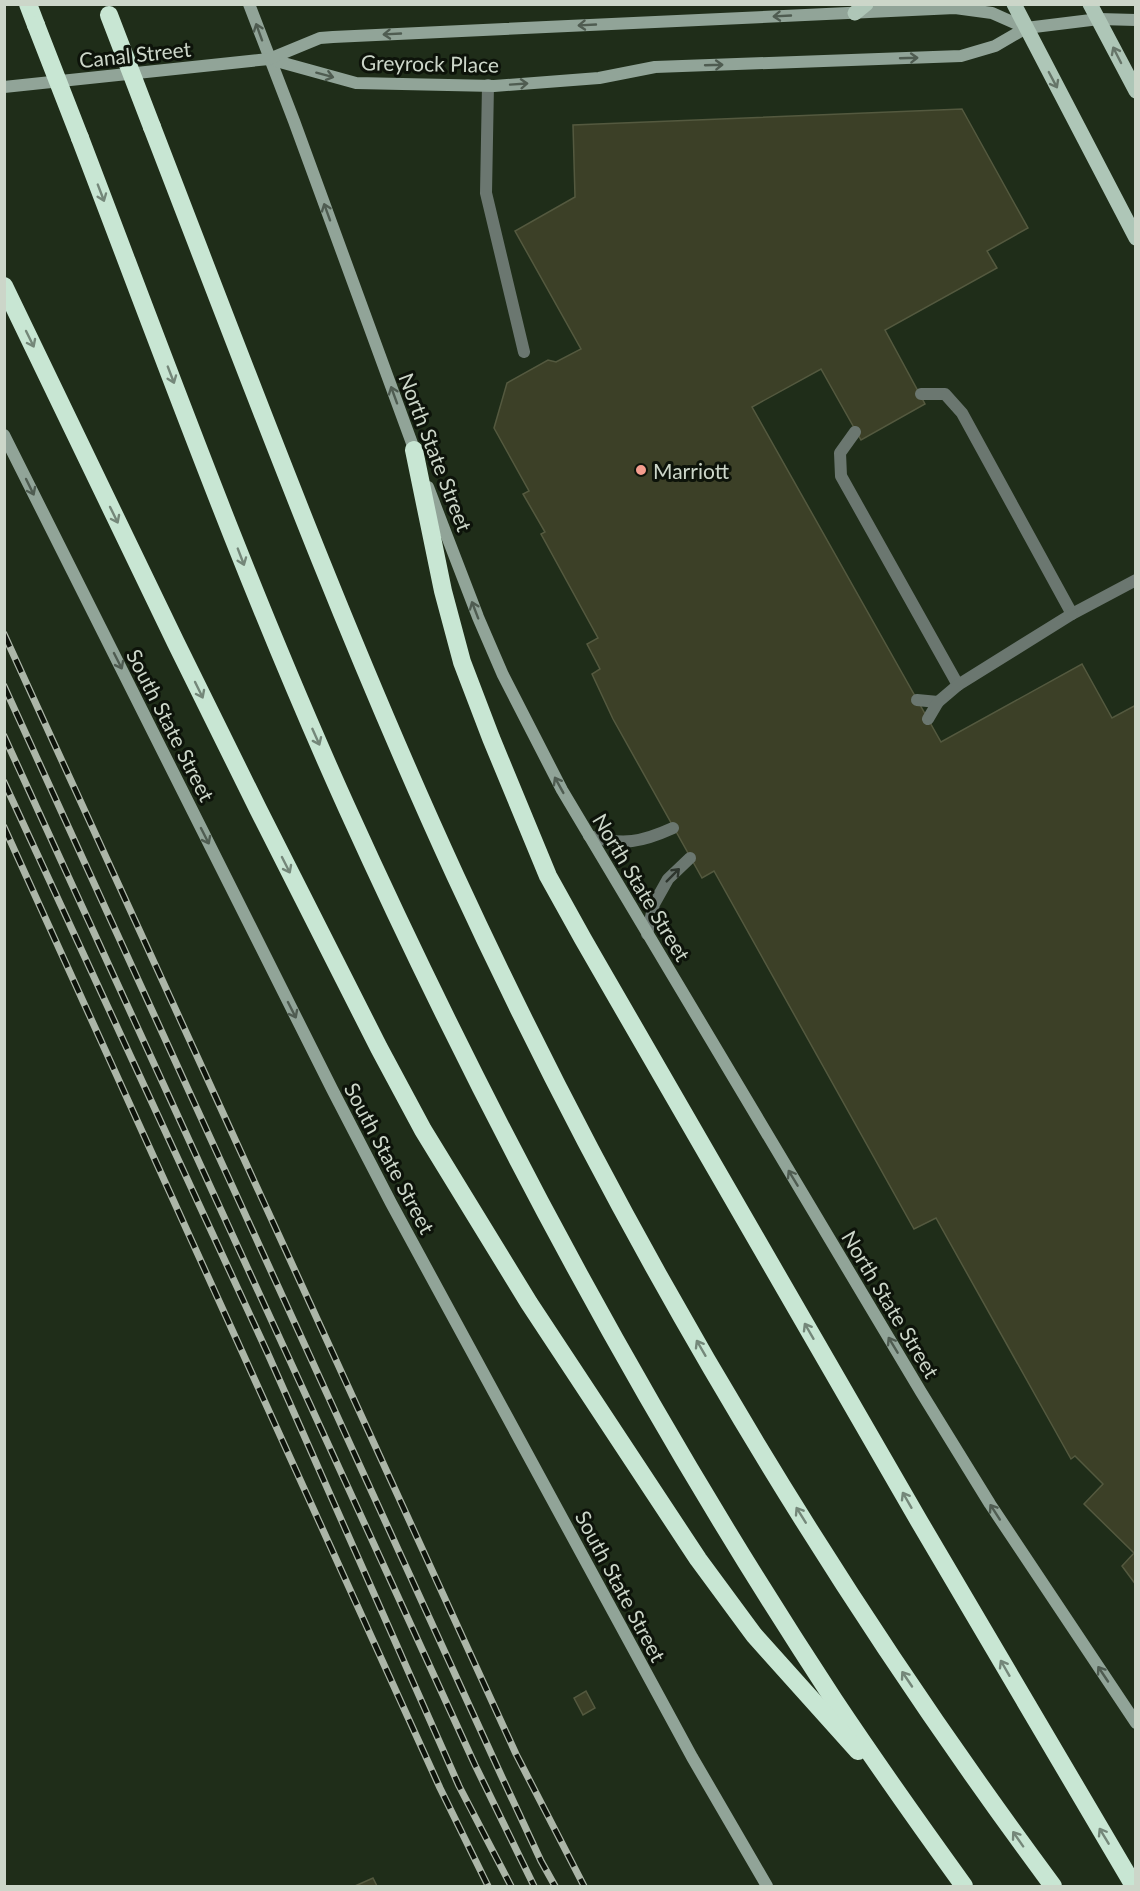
<svg xmlns="http://www.w3.org/2000/svg" width="1140" height="1891" viewBox="0 0 1140 1891" font-family="Lato,sans-serif">
	<rect width="100%" height="100%" fill="#1f2d19"/>
	<g fill="#3c4027" stroke="#54593f" stroke-width="1.5">
		<path d="M962,109l66,119 -41,23 10,17 -112,62 40,74 -64,36 -40,-71 -69,38 189,335 141,-78 30,54 24,-13v880l-14,-19 12,-13 -50,-49 19,-20 -28,-28 -4,3 -135,-241 -22,11 -200,-358 -12,7 -89,-159 -21,-45 8,-5 -13,-25 11,-6 -57,-104 4,-2 -22,-38 6,-3 -35,-63 13,-45 41,-23 8,2 25,-13 -66,-118 60,-34 -2,-72z"/>
		<path d="M586,1691l9,17 -12,7 -9,-17z"/>
		<path d="M373,1878l4,8h-22z"/>
	</g>
	<g fill="none" stroke-linecap="round" stroke-linejoin="round">
		<g stroke="#6b7770" stroke-width="12">
			<path d="M488,85l-2,108 38,159"/>
			<path d="M921,394h24l17,19 110,201 64,-34"/>
			<path d="M855,432l-15,21 1,23 117,209"/>
			<path d="M917,700l21,2"/>
			<path d="M928,719l10,-17 20,-17 114,-71"/>
			<path d="M589,836c34,10 53,6 84,-8"/>
			<path d="M647,934l7,-30 14,-25 22,-21"/>
		</g>
		<g stroke="#91a498" stroke-width="12">
			<path d="M249,4l45,117 123,336"/>
			<path d="M269,59l87,24 138,3 105,-8 56,-11 306,-11 34,-10 31,-18 73,-9 37,1"/>
			<path d="M4,87l265,-28 51,-21 13,-1 622,-29 37,5 34,15"/>
			<path d="M4,435l328,654 59,114 301,554 75,129"/>
			<path d="M428,487l50,130 25,58 59,115 359,602 69,112 146,219"/>
		</g>
		<g stroke="#aec6b7" stroke-width="15">
			<path d="M1014,4l122,234"/>
			<path d="M1090,4l46,87"/>
			<path d="M855,13l11,-9"/>
		</g>
		<g stroke="#c8e6d3" stroke-width="18">
			<path d="M28,4l8,21"/>
			<path d="M152,127c97,251 191,504 303,748 164,356 365,697 598,1011"/>
			<path d="M80,138c86,225 168,451 267,670 140,309 301,609 487,892 42,63 86,125 130,186"/>
			<path d="M4,286l172,357 82,166 121,239 44,82 106,173 169,256 56,76 104,116"/>
			<path d="M414,450l29,141 19,71 29,76 57,138 35,63 336,582 215,365"/>
		</g>
		<g stroke="#acb6a8" stroke-width="7">
			<g id="rail">
				<path d="M4,634l512,1120 68,132"/>
				<path d="M4,686l497,1089 40,86 14,25"/>
				<path d="M4,736l471,1029 59,121"/>
				<path d="M4,782l264,572 191,432 52,100"/>
				<path d="M4,827l436,961 48,98"/>
			</g>
		</g>
		<use href="#rail" stroke="#0d130a" stroke-width="4.5" stroke-dasharray="14" stroke-linecap="butt"/>
		<g stroke="#c8e6d3" stroke-width="18">
			<path d="M109,15l43,112"/>
			<path d="M36,25l44,113"/>
		</g>
	</g>
	<defs><path id="oneway-shaft" d="M-6 0H5M1.5-3L5.5 0L1.5 3" fill="none" stroke-width="1.6" stroke-linecap="round" stroke-linejoin="round" transform="scale(1.5)"/></defs>
	<g stroke="#4f5c51">
		<use href="#oneway-shaft" transform="translate(782 16) rotate(177)"/>
		<use href="#oneway-shaft" transform="translate(587 25) rotate(177)"/>
		<use href="#oneway-shaft" transform="translate(259 32) rotate(-110)"/>
		<use href="#oneway-shaft" transform="translate(392 34) rotate(177)"/>
		<use href="#oneway-shaft" transform="translate(909 58) rotate(-2)"/>
		<use href="#oneway-shaft" transform="translate(714 65) rotate(-2)"/>
		<use href="#oneway-shaft" transform="translate(325 75) rotate(15)"/>
		<use href="#oneway-shaft" transform="translate(519 84) rotate(-4)"/>
		<use href="#oneway-shaft" transform="translate(327 212) rotate(-110)"/>
		<use href="#oneway-shaft" transform="translate(394 395) rotate(-110)"/>
		<use href="#oneway-shaft" transform="translate(30 487) rotate(64)"/>
		<use href="#oneway-shaft" transform="translate(475 610) rotate(-111)"/>
		<use href="#oneway-shaft" transform="translate(118 661) rotate(63)"/>
		<use href="#oneway-shaft" transform="translate(559 785) rotate(-119)"/>
		<use href="#oneway-shaft" transform="translate(205 836) rotate(63)"/>
		<use href="#oneway-shaft" transform="translate(292 1010) rotate(63)"/>
		<use href="#oneway-shaft" transform="translate(793 1178) rotate(-121)"/>
		<use href="#oneway-shaft" transform="translate(893 1345) rotate(-121)"/>
		<use href="#oneway-shaft" transform="translate(995 1512) rotate(-123)"/>
		<use href="#oneway-shaft" transform="translate(1103 1674) rotate(-124)"/>
	</g>
	<g stroke="#667569">
		<use href="#oneway-shaft" transform="translate(1117 55) rotate(-117)"/>
		<use href="#oneway-shaft" transform="translate(1053 80) rotate(62)"/>
	</g>
	<g stroke="#748779">
		<use href="#oneway-shaft" transform="translate(101 193) rotate(69)"/>
		<use href="#oneway-shaft" transform="translate(30 339) rotate(64)"/>
		<use href="#oneway-shaft" transform="translate(171 375) rotate(69)"/>
		<use href="#oneway-shaft" transform="translate(114 515) rotate(64)"/>
		<use href="#oneway-shaft" transform="translate(241 557) rotate(69)"/>
		<use href="#oneway-shaft" transform="translate(199 690) rotate(64)"/>
		<use href="#oneway-shaft" transform="translate(316 737) rotate(66)"/>
		<use href="#oneway-shaft" transform="translate(286 865) rotate(63)"/>
		<use href="#oneway-shaft" transform="translate(809 1331) rotate(-120)"/>
		<use href="#oneway-shaft" transform="translate(701 1348) rotate(-120)"/>
		<use href="#oneway-shaft" transform="translate(907 1500) rotate(-120)"/>
		<use href="#oneway-shaft" transform="translate(801 1515) rotate(-122)"/>
		<use href="#oneway-shaft" transform="translate(1005 1668) rotate(-120)"/>
		<use href="#oneway-shaft" transform="translate(907 1679) rotate(-124)"/>
		<use href="#oneway-shaft" transform="translate(1104 1836) rotate(-121)"/>
		<use href="#oneway-shaft" transform="translate(1018 1839) rotate(-125)"/>
	</g>
	<use stroke="#2e362e" href="#oneway-shaft" transform="translate(673 875) rotate(-45)"/>
	<circle fill="#f59d8e" stroke="#0d130a" stroke-width="2" cx="641" cy="470" r="6"/>
	<g text-anchor="middle" dominant-baseline="central" stroke-width="6" stroke-linejoin="round" paint-order="stroke">
		<g font-size="21" fill="#ccd6c9" stroke="#0d130a">
			<text transform="translate(135 54) rotate(-6)">Canal Street</text>
			<text transform="translate(430 63) rotate(1)">Greyrock Place</text>
			<text transform="translate(436 452) rotate(69)">North State Street</text>
			<text transform="translate(171 725) rotate(63)">South State Street</text>
			<text transform="translate(642 887) rotate(59)">North State Street</text>
			<text transform="translate(390 1158) rotate(62)">South State Street</text>
			<text transform="translate(891 1304) rotate(59)">North State Street</text>
			<text transform="translate(621 1586) rotate(62)">South State Street</text>
		</g>
		<g font-size="21" fill="#ccd6c9" stroke="#0d130a" text-anchor="start">
			<text x="653" y="470">Marriott</text>
		</g>
	</g>
	<rect width="1140" height="1891" fill="none" stroke="#ccd6c9" stroke-width="12"/>
</svg>
